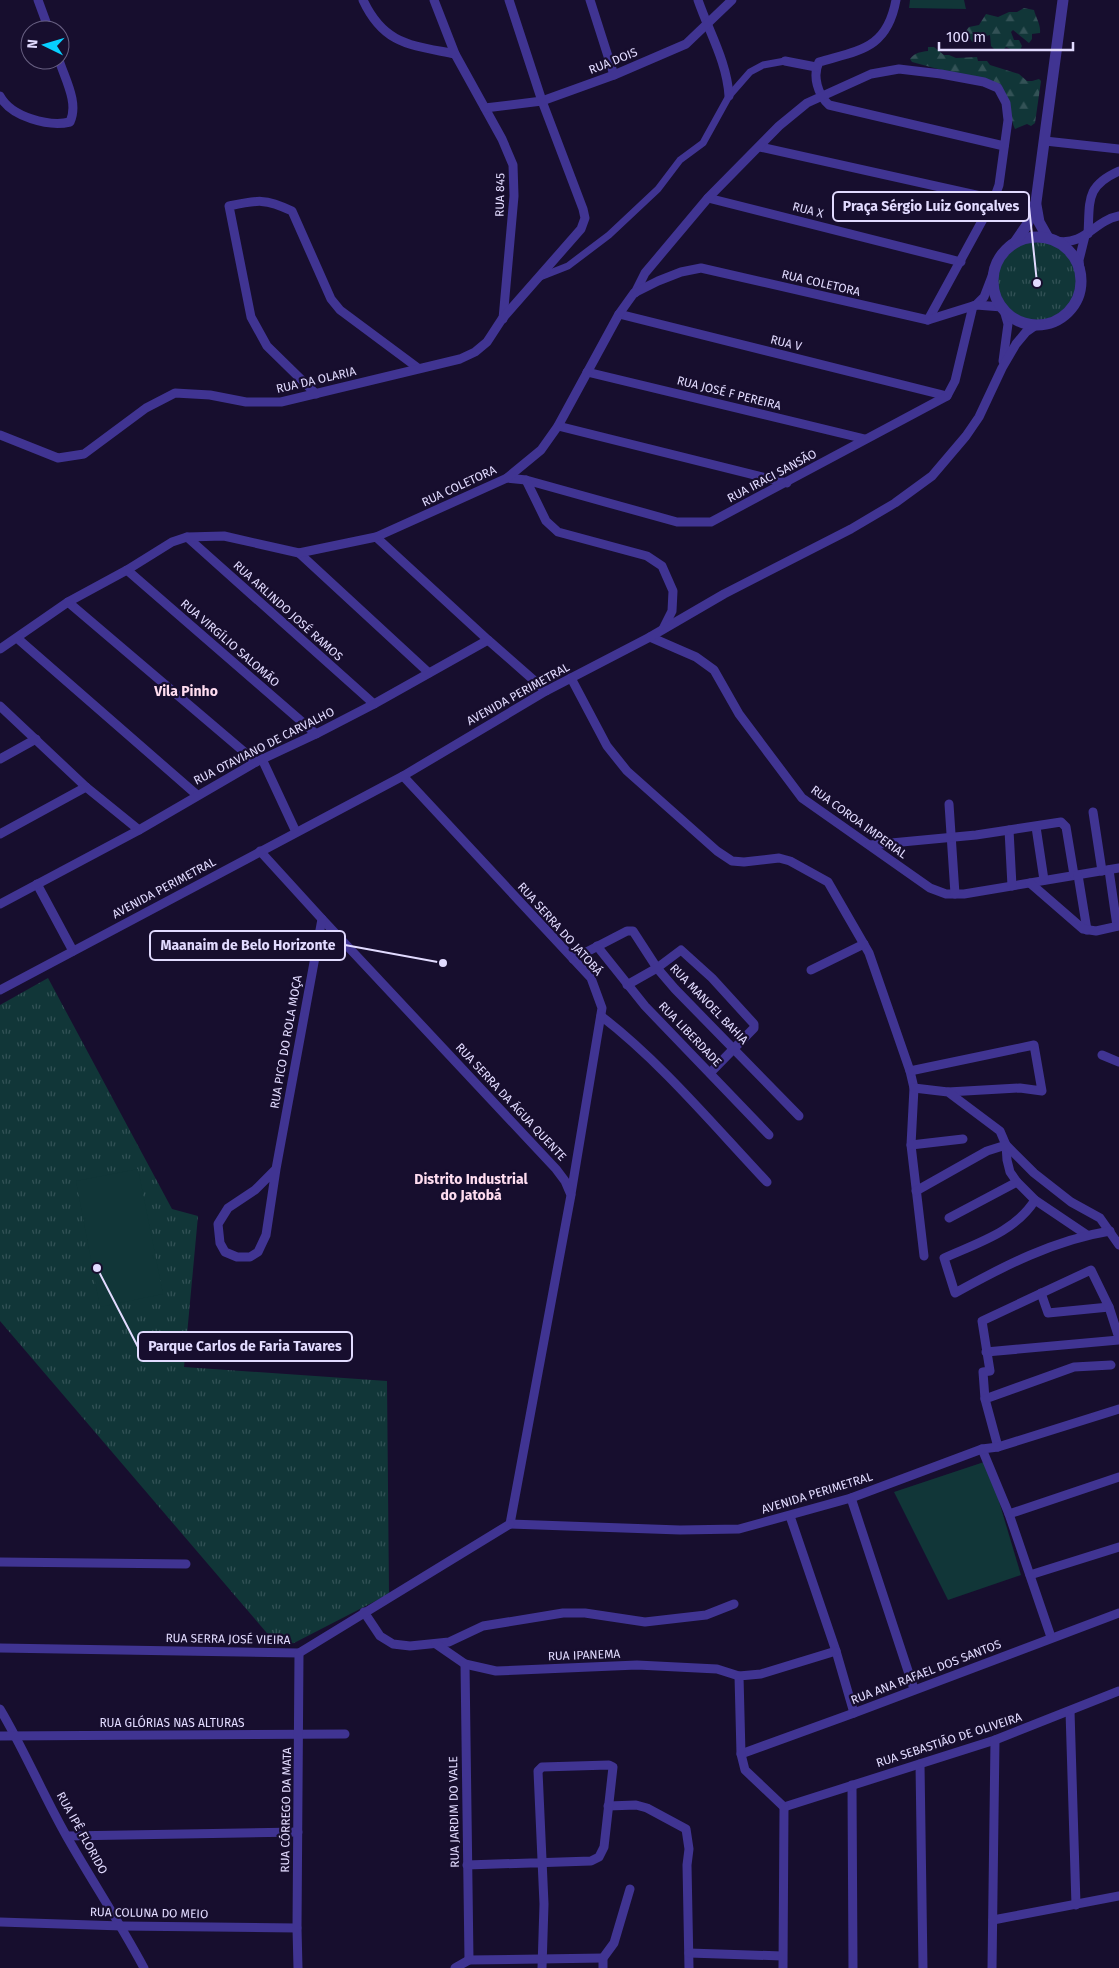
<svg xmlns="http://www.w3.org/2000/svg" width="1119" height="1968" viewBox="0 0 1119 1968" font-family="'Fira Sans',sans-serif">
	<defs>
		<pattern id="grass-tufts" width="24" height="20" patternUnits="userSpaceOnUse" patternTransform="scale(1.25)"><rect width="24" height="20" fill="#113638"/><path d="M3 7l-1-3M5 7V3M7 7l1-3M15 17l-1-3M17 17v-4M19 17l1-3" fill="none" stroke="#335256"/></pattern>
		<pattern id="forest-firs" width="22" height="20" patternUnits="userSpaceOnUse" patternTransform="scale(1.25)"><rect width="22" height="20" fill="#113638"/><path d="M5 1l3.5 6h-7zM16 11l3.5 6h-7z" fill="#335256"/></pattern>
	</defs>
	<rect width="100%" height="100%" fill="#170e2e"/>
	<g fill="url(#grass-tufts)">
		<circle cx="1037" cy="280" r="40"/>
		<path d="M48,978l124,231 26,7 -14,151 203,14 2,213 -95,49 -16,3 -278,-325v-316z"/>
	</g>
	<g fill="url(#forest-firs)">
		<path d="M1024,8l10,2c2,8 7,15 6,23l-8,1v5l-3,4 -16,-13 -2,2 3,8h5l3,6 -2,4 -5,1 -9,-4 -2,2 -9,1 -4,-4 -1,-11 -4,1 -4,6 -8,2 -9,-12 4,-5 10,-2 7,-11 12,3 11,-5h8z"/>
		<path d="M928,47h6l10,8h5l7,3 21,-1 1,4h9l3,4 29,9 8,7h5l7,-2 2,2 -6,42 -4,3 -4,-2 -12,5c-7,-16 -3,-34 -18,-44l-85,-23 -2,-3c5,-7 11,-7 18,-8z"/>
	</g>
	<g fill="#113638">
		<path d="M910,0h54l2,9 -57,-1z"/>
		<path d="M138,1169l25,125 -63,13 -24,-126z"/>
		<path d="M987,1461l34,114 -73,25 -54,-108z"/>
	</g>
	<g fill="none" stroke-linecap="round" stroke-linejoin="round">
		<path stroke="#403492" stroke-width="7" d="M540,277l28,-11 41,-31 49,-46 22,-29 23,-17 26,-47 21,-24 13,-7 22,-4"/>
		<g stroke="#403492" stroke-width="9">
			<path d="M38,0l11,30"/>
			<path d="M363,0c21,45 48,45 92,54"/>
			<path d="M434,0l21,54 47,85 11,26 1,31 -11,123"/>
			<path d="M590,0l24,75"/>
			<path d="M698,0c11,32 29,62 31,96"/>
			<path d="M896,0c-9,49 -36,50 -77,62 -7,14 -1,33 10,43l175,41"/>
			<path d="M785,61l31,6"/>
			<path d="M0,96c11,21 49,31 70,26 9,-19 -5,-43 -11,-62"/>
			<path d="M485,108l57,-7 72,-26 72,-31 46,-44"/>
			<path d="M1045,141l74,8"/>
			<path d="M760,147l234,52"/>
			<path d="M708,198l253,64"/>
			<path d="M1088,234c2,-33 -3,-48 31,-63"/>
			<path d="M1056,241c30,5 37,-20 63,-25"/>
			<path d="M1080,271l-1,-11 6,-24"/>
			<path d="M635,293l10,-20 63,-75 71,-72 28,-23 64,-29 28,-5 42,5 43,8 14,6 8,15 2,17 -9,65 -5,14 -66,121"/>
			<path d="M976,305l8,-8 10,-26"/>
			<path d="M619,314l328,82"/>
			<path d="M1003,361l5,-37 -4,-14"/>
			<path d="M587,372l278,67"/>
			<path d="M316,394l-49,-48 -16,-29 -22,-111c28,-6 36,-8 63,5l39,88 9,11 78,58"/>
			<path d="M558,426l229,57"/>
			<path d="M0,435l58,23 26,-4 62,-46 29,-15 35,2 36,7h35l179,-43 15,-7 12,-10 15,-23 79,-90 4,-11 -2,-9 -41,-108 -33,-101"/>
			<path d="M507,478l19,2 151,42h34l236,-126 8,-15 18,-75"/>
			<path d="M526,480l20,41 12,11 89,24 15,10 11,25 -1,20 -9,18"/>
			<path d="M187,537l187,167"/>
			<path d="M376,537l112,103 58,51"/>
			<path d="M299,553l130,120"/>
			<path d="M127,570l189,164"/>
			<path d="M68,602l188,160"/>
			<path d="M650,637l46,20 18,13 25,44 63,84 128,90 16,6h18l155,-26"/>
			<path d="M17,638l180,157"/>
			<path d="M0,649l68,-47 59,-32 45,-28 15,-5 37,-1 75,17 77,-16 131,-59 34,-28 17,-24 61,-112 15,-21 24,-12 23,-9 20,-4 227,52 48,-15 26,2"/>
			<path d="M571,678l36,68 20,25 90,80 15,10 12,1 35,-4 11,3 38,21 41,71 41,118 4,17 -3,57 13,111"/>
			<path d="M0,706l86,81 53,43"/>
			<path d="M0,759l36,-20"/>
			<path d="M262,759l34,73"/>
			<path d="M403,776l188,202 11,30 -31,186"/>
			<path d="M949,804l6,90"/>
			<path d="M1093,812l9,59"/>
			<path d="M1036,827l8,53"/>
			<path d="M1009,830l3,56"/>
			<path d="M0,834l86,-47"/>
			<path d="M870,845l106,-10 85,-13 5,5 8,48"/>
			<path d="M260,851l62,68 234,250 9,12 6,14 -61,329"/>
			<path d="M1109,870l8,56"/>
			<path d="M1078,875l9,55"/>
			<path d="M1030,883l53,46 13,2 23,-5"/>
			<path d="M37,884l36,67"/>
			<path d="M0,904l139,-74 117,-68 60,-28 58,-30 114,-64"/>
			<path d="M597,946l48,60 124,129"/>
			<path d="M573,959l54,-28h6l24,37 18,21 124,127"/>
			<path d="M811,970l53,-26"/>
			<path d="M627,985l30,-17 24,-18 31,28 42,46v4l-44,45"/>
			<path d="M0,990l403,-214 143,-85 104,-54 74,-43 127,-65 44,-26 37,-27 34,-40 13,-19 23,-49 14,-24 10,-12 10,-7"/>
			<path d="M601,1016c60,46 114,111 166,166"/>
			<path d="M1102,1055l17,7"/>
			<path d="M910,1071l124,-26 8,46 -22,-3 -72,4"/>
			<path d="M914,1088l34,4 52,39 6,14 1,15 3,12 7,10 18,18 52,35"/>
			<path d="M911,1145l52,-6"/>
			<path d="M276,1169l-21,21 -27,18 -10,16 2,19 5,9 12,5h13l8,-5 8,-17 10,-66 46,-250"/>
			<path d="M916,1191l71,-40 19,-6 28,28 37,29 29,16 19,27"/>
			<path d="M1035,1200c-20,32 -58,43 -91,58l11,35c49,-27 99,-53 155,-62"/>
			<path d="M949,1218l68,-36"/>
			<path d="M1041,1293l7,20 61,-6"/>
			<path d="M986,1352l133,-12"/>
			<path d="M985,1399l-2,-27 7,-1 -8,-50 109,-51 18,37 10,31"/>
			<path d="M998,1447l-13,-48 89,-32 37,-2"/>
			<path d="M982,1449l27,65 42,123"/>
			<path d="M851,1498l63,191"/>
			<path d="M1009,1514l110,-37"/>
			<path d="M790,1516l46,135 18,62"/>
			<path d="M510,1524l170,6 59,-1 112,-31 131,-49 16,-2 121,-38"/>
			<path d="M0,1562l186,2"/>
			<path d="M1030,1575l89,-28"/>
			<path d="M364,1612l16,24 13,8 17,2 39,-4 34,-16 80,-13h22l60,9 61,-7 28,-11"/>
			<path d="M436,1644l29,20 31,7 141,-6 80,4 22,7"/>
			<path d="M0,1648l299,5 211,-129"/>
			<path d="M465,1664l4,296"/>
			<path d="M0,1709c25,42 43,86 67,128 25,44 53,86 77,131"/>
			<path d="M1070,1711l6,194"/>
			<path d="M0,1736l345,-2"/>
			<path d="M741,1754l113,-41 265,-100"/>
			<path d="M920,1764l3,204"/>
			<path d="M852,1785l1,183"/>
			<path d="M608,1806l28,-1 11,3 39,21 3,20 -2,16 2,103"/>
			<path d="M784,1807l211,-67 124,-49"/>
			<path d="M784,1807l-39,-37 -4,-16 -2,-78 22,-2 75,-23"/>
			<path d="M67,1836l231,-4"/>
			<path d="M467,1865l124,-4 8,-4 5,-10 9,-80 -4,-2 -67,2 -4,4 6,133 -2,64"/>
			<path d="M993,1920l126,-24"/>
			<path d="M0,1922l122,4 175,2"/>
			<path d="M689,1953l93,3"/>
			<path d="M298,1968l-1,-40 2,-275"/>
			<path d="M455,1968l14,-8 134,-2"/>
			<path d="M603,1968v-10l11,-15 16,-54"/>
			<path d="M783,1968l1,-161"/>
			<path d="M992,1968l3,-228"/>
		</g>
		<g stroke="#403492" stroke-width="11">
			<path d="M1036,205l3,17 9,16"/>
			<circle cx="1037" cy="281" r="44"/>
			<path d="M1016,241l11,-16 9,-23 27,-202"/>
		</g>
	</g>
	<g text-anchor="middle" dominant-baseline="central" stroke-width="4.5" stroke-linejoin="round" paint-order="stroke">
		<g font-size="12" fill="#e2dbff" stroke="#170e2e">
			<text transform="translate(613 61) rotate(-22)">RUA DOIS</text>
			<text transform="translate(500 195) rotate(-89)">RUA 845</text>
			<text transform="translate(808 210) rotate(14)">RUA X</text>
			<text transform="translate(821 283) rotate(13)">RUA COLETORA</text>
			<text transform="translate(786 343) rotate(14)">RUA V</text>
			<text transform="translate(316 380) rotate(-13)">RUA DA OLARIA</text>
			<text transform="translate(729 393) rotate(14)">RUA JOSÉ F PEREIRA</text>
			<text transform="translate(772 476) rotate(-28)">RUA IRACI SANSÃO</text>
			<text transform="translate(459 486) rotate(-25)">RUA COLETORA</text>
			<text transform="translate(288 611) rotate(42)">RUA ARLINDO JOSÉ RAMOS</text>
			<text transform="translate(230 643) rotate(41)">RUA VIRGÍLIO SALOMÃO</text>
			<text transform="translate(518 694) rotate(-29)">AVENIDA PERIMETRAL</text>
			<text transform="translate(264 746) rotate(-27)">RUA OTAVIANO DE CARVALHO</text>
			<text transform="translate(859 822) rotate(36)">RUA COROA IMPERIAL</text>
			<text transform="translate(164 888) rotate(-28)">AVENIDA PERIMETRAL</text>
			<text transform="translate(560 929) rotate(48)">RUA SERRA DO JATOBÁ</text>
			<text transform="translate(709 1004) rotate(46)">RUA MANOEL BAHIA</text>
			<text transform="translate(690 1034) rotate(46)">RUA LIBERDADE</text>
			<text transform="translate(286 1042) rotate(-80)">RUA PICO DO ROLA MOÇA</text>
			<text transform="translate(511 1102) rotate(47)">RUA SERRA DA ÁGUA QUENTE</text>
			<text transform="translate(817 1493) rotate(-17)">AVENIDA PERIMETRAL</text>
			<text transform="translate(228 1639) rotate(1)">RUA SERRA JOSÉ VIEIRA</text>
			<text transform="translate(584 1655) rotate(-2)">RUA IPANEMA</text>
			<text transform="translate(926 1672) rotate(-21)">RUA ANA RAFAEL DOS SANTOS</text>
			<text x="172" y="1723">RUA GLÓRIAS NAS ALTURAS</text>
			<text transform="translate(949 1740) rotate(-18)">RUA SEBASTIÃO DE OLIVEIRA</text>
			<text transform="translate(286 1810) rotate(-89)">RUA CÓRREGO DA MATA</text>
			<text transform="translate(454 1812) rotate(-91)">RUA JARDIM DO VALE</text>
			<text transform="translate(82 1833) rotate(61)">RUA IPÊ FLORIDO</text>
			<text transform="translate(149 1913) rotate(1)">RUA COLUNA DO MEIO</text>
		</g>
		<g font-size="14" font-weight="bold" fill="#ffddf0" stroke="#170e2e">
			<text x="186" y="691">Vila Pinho</text>
			<text x="471" y="1179">Distrito Industrial<tspan x="471" dy="16">do Jatobá</tspan></text>
		</g>
	</g>
	<path fill="none" stroke="#e2dbff" stroke-width="2" d="M1037 283L1029 206M443 963L345 945M97 1268L138 1347"/>
	<g fill="#e2dbff" stroke="#170e2e" stroke-width="2">
		<circle cx="1037" cy="283" r="5"/>
		<circle cx="443" cy="963" r="5"/>
		<circle cx="97" cy="1268" r="5"/>
	</g>
	<g fill="#170e2e" stroke="#e2dbff" stroke-width="2">
		<rect x="833" y="192" width="196" height="29" rx="5"/>
		<rect x="150" y="931" width="195" height="29" rx="5"/>
		<rect x="138" y="1332" width="214" height="29" rx="5"/>
	</g>
	<g font-size="14" text-anchor="middle" font-weight="bold" fill="#e2dbff">
		<text x="931" y="211">Praça Sérgio Luiz Gonçalves</text>
		<text x="248" y="950">Maanaim de Belo Horizonte</text>
		<text x="245" y="1351">Parque Carlos de Faria Tavares</text>
	</g>
	<g transform="translate(45 45) rotate(275)"><circle r="24" fill="#170e2e" stroke="#686082"/>
	<path d="M0-4L9 19L0 12L-9 19Z" fill="#07cfff"/>
	<text y="-8" font-size="14" font-weight="bold" text-anchor="middle" fill="#e2dbff">N</text>
	</g>
	<path d="M939 42v8h134v-8" fill="none" stroke="#e2dbff" stroke-width="2.5"/>
	<text x="946" y="42" font-size="15" fill="#e2dbff" stroke="#170e2e" stroke-width="4" paint-order="stroke">100 m</text>
</svg>
